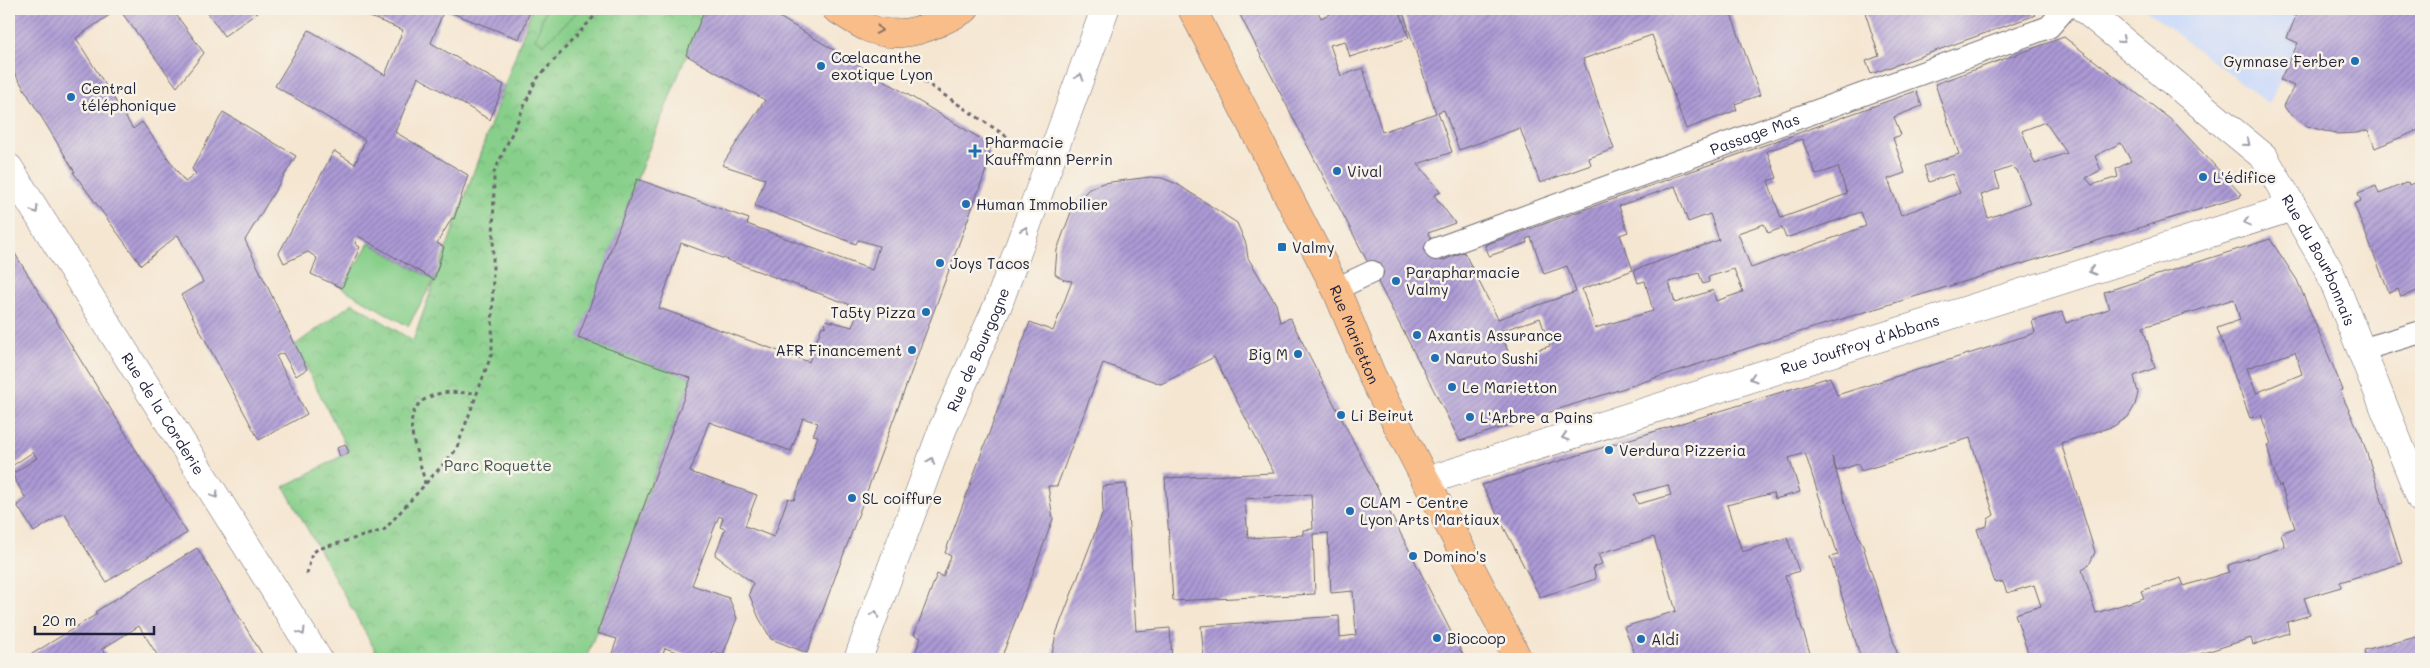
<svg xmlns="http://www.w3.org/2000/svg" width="2430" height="668" viewBox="0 0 2430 668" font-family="Mali,sans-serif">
	<defs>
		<pattern id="park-crowns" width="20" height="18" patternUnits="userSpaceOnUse" patternTransform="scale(1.25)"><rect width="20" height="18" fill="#87cf8a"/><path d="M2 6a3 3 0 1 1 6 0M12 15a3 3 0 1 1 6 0" fill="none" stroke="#74b178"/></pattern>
		<pattern id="building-hatch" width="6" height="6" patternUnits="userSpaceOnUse" patternTransform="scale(1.25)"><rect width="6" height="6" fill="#ac9ad5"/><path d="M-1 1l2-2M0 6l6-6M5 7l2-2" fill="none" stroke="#8c7dae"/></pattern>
	</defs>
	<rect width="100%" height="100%" fill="#f7f3e8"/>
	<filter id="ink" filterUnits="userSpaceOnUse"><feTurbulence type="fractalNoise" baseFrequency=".02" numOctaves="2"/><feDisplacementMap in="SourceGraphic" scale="10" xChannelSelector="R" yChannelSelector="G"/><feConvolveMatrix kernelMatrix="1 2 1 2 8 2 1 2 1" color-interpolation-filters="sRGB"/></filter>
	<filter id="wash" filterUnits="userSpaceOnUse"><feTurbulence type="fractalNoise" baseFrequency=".0096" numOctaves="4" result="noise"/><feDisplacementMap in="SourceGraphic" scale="20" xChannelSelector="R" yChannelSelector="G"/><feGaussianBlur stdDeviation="1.12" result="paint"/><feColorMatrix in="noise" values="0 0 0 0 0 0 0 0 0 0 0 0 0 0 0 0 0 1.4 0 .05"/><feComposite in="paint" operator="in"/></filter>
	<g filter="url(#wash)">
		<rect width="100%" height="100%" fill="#f5e6d2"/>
		<path fill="#cddbfa" d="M2144,9h170l-45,95z"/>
		<path fill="url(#park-crowns)" stroke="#547862" d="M532,9h173l-68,170 -58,159 112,40 -105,281h-189l-2,-2 -15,2 -96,-172 65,-35 -54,-107 58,-42 60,38z"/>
		<g fill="#87cf8a" stroke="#547862">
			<path d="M546,9h34l-36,35 -9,-5z"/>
			<path d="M369,243l65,37 -26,46 -66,-38z"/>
		</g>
		<g id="blocks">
			<g fill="url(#building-hatch)" fill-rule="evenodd">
				<path d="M9,9h109l-42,29 57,91 9,-7 43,60 11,-8 -4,-5 31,-57 73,44 -51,84 62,129 -11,7 -13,-23 -7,3 31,58 -48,26 -78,-145 22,-13 -25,-47 -37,30 -68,-93h2l-66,-108z"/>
				<path d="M119,9h53l32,44 -27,34z"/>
				<path d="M205,9h58l-39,27z"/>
				<path d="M350,9h181l-12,30 -75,-29 -13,33 73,42 -14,35 -72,-43 -23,55 73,43 -14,44 -2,-1 -15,25 7,4 -10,33 -76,-44 -3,8 5,3 -18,41 -31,-14 6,-16 -9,-6 -24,11 -5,-10 55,-102 21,13 10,-24 -90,-54 34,-56 76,45 18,-45z"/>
				<path d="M705,9h61l220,133 5,15 -184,496 -36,-14 -12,-21 -10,-24 4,-11 -38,-28 10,-26 -5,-2 3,-9 -4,-2 -27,69 37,13 8,20 -14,37 -10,-3 -3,7h-12l-33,-11 -4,11h-51l7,-20 -20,-6 94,-255 -113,-40 59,-159 112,40 -2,5 125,46 7,-24 -21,-6 -2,4 -101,-38 10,-27 -43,-14 43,-65 -79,-45zM681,243l178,65 -7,19 -26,-7 -1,7 -3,-1 -13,36 -150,-54zM803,418l15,5 -5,12 5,1 -24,64 -6,-2 -14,39 -29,-11 12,-31 -67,-23 19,-50 82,29z"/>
				<path d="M1243,9h74l4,9 13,-6 -1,-3h66l10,29 -59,19 -5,-16 -15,4 11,31 22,-8 19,64 54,-19 -34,-104h333l-5,2 30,84 -25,9 2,6 -51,19 -34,-94 -69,24 31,90 -25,9 2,7 -51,18 -20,-55 -61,22 -15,-40 -6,2 14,40 -34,12 23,28 -7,3 21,28 -27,10 13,28 23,-9 34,67 78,-27 -9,-26 -23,8 -13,-37 -5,2 1,4 -38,13 -4,-11 431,-154 6,15 -28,11 7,18 -8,3 12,35 -17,6 13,36 59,-22 -8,-19 -23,8 -5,-16 35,-12 -24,-70 129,-47 111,86 66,71 -1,3 -473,145 -307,99 -221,-428zM2045,122l22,31 -32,11 -13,-33zM1802,139l14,36 22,-8 9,27 -66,24 -13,-37 9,-3 -10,-27zM2121,143l10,18 -15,8 2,8 -26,8 -6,-7 15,-8 -6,-14zM2012,167l5,3 13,33 -42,15 -7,-23 19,-7 -5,-15zM1675,186l13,36 22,-8 9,26 -85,30 4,13 7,-2 8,30 -58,17 -13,-39 51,-19 -13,-35 8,-3 -9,-26zM1861,212l5,14 -115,42 -13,-35 26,-9 4,9 14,-5 4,10zM1734,269l9,23 -27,9 -3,-11 -38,13 -6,-21 30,-9 4,11 6,-2 -1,-5zM1540,318l10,28 -40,12 -9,-27z"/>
				<path d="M1864,9h164l8,6 -165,59 -5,-13 13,-5z"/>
				<path d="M2293,9h128v120l-46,19 -7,-18 -12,3 -21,1 -28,-8 -19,-14 -4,-6 10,-20 -14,-6 18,-37 -11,-5 9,-22 -5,-2z"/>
				<path d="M1150,177l12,1 15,6 60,39 9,21 2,14 28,46 4,18 10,-4 175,341h-261l-3,-33 138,-10 1,21 16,-2 -3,-44 -22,2 -3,-60 -15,1 2,60 -142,7 -8,-123 109,-5 -60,-116 -53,27 -58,-21 -46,123h-9l5,33 -52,140h-96l2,-4 6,3 8,-20 -7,-3 23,-61 6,3 8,-21 -6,-3 85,-231 23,9 19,-50 -8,-1 -9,-6 2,-24 17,-46 15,-15 14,-6zM1311,494l2,35 -10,1v5l-55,3 -3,-39z"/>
				<path d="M2421,180v100l-4,1 3,9 -19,7 -3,-8 -9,4 -35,-89 7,-3 -3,-8 18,-7 3,8 29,-12 1,3z"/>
				<path d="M2270,239l27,41 46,110 -3,1 22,47 40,125 -62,19 1,5 -37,11 6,17 -23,7 2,11 -36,12 -2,-7 -67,21h-154l-15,-45 26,-8 -7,-21 -27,8 -4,-11 -8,1 -18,-54 10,-3 1,-7 6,-4 -24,-77 -109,33 -3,-7 -21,7 -5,-14 15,53 16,36 36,113h-38l-31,-102 8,-2 -33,-102 -16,5 11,34 -25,7 -2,-6 -46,12 15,47 45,-14 12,33 -14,5 27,83h-175l-13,-32 52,-16 -22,-74 -56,17 4,10 -9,3 3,12 -56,18 -58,-112 348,-108 7,18 198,-62 -3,-12 30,-9 4,11 43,-14 -5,-17zM2234,299l6,21 -23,8 33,90 11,-3 10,29 -4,1 5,20 7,22 2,-2 14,43 -14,5 4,14 -57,18 1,7 -45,14 -3,-8 -40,13 3,7 -48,15 -14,-43 8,-7 5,-11 -34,-109 53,-17 14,-9 7,-12 3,-12 -4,-17 21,-8 -12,-41zM2295,352l7,22 -46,19 -9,-25zM1668,485l3,10 -33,9 -4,-10z"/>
				<path d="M9,244l178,289 -81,49 -42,-69 -30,19 -17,-27 9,-6 -14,-25 25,-16 -4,-6 -24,16z"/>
				<path d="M345,444l4,8 -9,5 -3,-9z"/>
				<path d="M1126,484l10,147 34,-3 2,31h-121l5,-25 47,-122 -1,-26z"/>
				<path d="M197,548l68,111h-108l2,-1 -20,-32 -37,23 7,10h-85l73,-45 -2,-2z"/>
				<path d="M2421,636v23h-55l-2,-9z"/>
			</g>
		</g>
	</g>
	<g filter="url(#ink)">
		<use href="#blocks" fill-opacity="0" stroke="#6c6770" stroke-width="1"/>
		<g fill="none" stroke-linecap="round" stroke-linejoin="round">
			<g stroke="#6c6770" stroke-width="24">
				<g id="lane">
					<path id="s1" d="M1436,249l613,-222 16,-18"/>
					<path d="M1336,289l36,-17"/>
					<path d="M2361,350l60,-18"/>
				</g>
			</g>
			<g stroke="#6c6770" stroke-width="29">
				<g id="street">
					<path id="s2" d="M2084,9l180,148 65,113 92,229"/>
					<path id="s3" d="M9,168l309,491"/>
					<path id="s4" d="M1426,481l867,-274"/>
					<path id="s5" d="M858,659l85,-231 55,-123 107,-296"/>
				</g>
			</g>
			<g stroke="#6c6770" stroke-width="29">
				<g id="primary">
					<path d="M836,9c10,6 20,13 30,18 34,16 70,-1 99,-18"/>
					<path id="s6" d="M1192,9l144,280 36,87 146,283"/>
				</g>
			</g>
			<g stroke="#6c6770" stroke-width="3" stroke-dasharray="4 4" stroke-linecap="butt">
				<path d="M917,77l101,67"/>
				<path d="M425,484c-5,-33 -36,-80 17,-91 11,-2 24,1 35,-1"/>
				<path d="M307,574l5,-21 6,-4 66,-19 72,-80 36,-97 2,-180 42,-93 65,-71"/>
			</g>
			<use href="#lane" stroke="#fff" stroke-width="22"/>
			<use href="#street" stroke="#fff" stroke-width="28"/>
			<use href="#primary" stroke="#f8bd89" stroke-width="28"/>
		</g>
		<defs><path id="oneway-chevron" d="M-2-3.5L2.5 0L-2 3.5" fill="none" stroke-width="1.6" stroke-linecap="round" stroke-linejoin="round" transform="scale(1.25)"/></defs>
		<use stroke="#8d7062" href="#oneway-chevron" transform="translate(879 30) rotate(11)"/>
		<g stroke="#9c9ca7">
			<use href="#oneway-chevron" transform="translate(2122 40) rotate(40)"/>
			<use href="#oneway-chevron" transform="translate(1080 77) rotate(-71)"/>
			<use href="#oneway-chevron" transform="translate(2247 143) rotate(40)"/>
			<use href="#oneway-chevron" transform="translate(35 210) rotate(58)"/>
			<use href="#oneway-chevron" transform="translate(2247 222) rotate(163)"/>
			<use href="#oneway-chevron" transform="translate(1025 230) rotate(-70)"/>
			<use href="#oneway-chevron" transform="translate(2092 271) rotate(163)"/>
			<use href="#oneway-chevron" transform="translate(1753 378) rotate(163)"/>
			<use href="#oneway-chevron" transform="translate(1565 437) rotate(163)"/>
			<use href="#oneway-chevron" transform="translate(931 461) rotate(-70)"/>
			<use href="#oneway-chevron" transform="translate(215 495) rotate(58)"/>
			<use href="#oneway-chevron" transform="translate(875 614) rotate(-70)"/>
			<use href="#oneway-chevron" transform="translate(302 632) rotate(59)"/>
		</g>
	</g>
	<g fill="#1f6fb2" stroke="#f7f3e8" stroke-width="2">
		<circle cx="2355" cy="61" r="5"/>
		<circle cx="821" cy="66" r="5"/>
		<circle cx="71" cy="97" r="5"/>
		<path d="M972.5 143.5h5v5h5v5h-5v5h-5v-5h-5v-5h5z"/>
		<circle cx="1337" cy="171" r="5"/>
		<circle cx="2203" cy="177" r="5"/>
		<circle cx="966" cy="204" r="5"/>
		<rect x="1277" y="242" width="10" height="10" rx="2.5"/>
		<circle cx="940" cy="263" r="5"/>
		<circle cx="1396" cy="281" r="5"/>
		<circle cx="926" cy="312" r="5"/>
		<circle cx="1417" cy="335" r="5"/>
		<circle cx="912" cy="350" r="5"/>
		<circle cx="1298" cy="354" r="5"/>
		<circle cx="1435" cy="358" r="5"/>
		<circle cx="1452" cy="387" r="5"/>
		<circle cx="1341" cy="415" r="5"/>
		<circle cx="1470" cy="417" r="5"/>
		<circle cx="1609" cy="450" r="5"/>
		<circle cx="852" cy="498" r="5"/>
		<circle cx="1350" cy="511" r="5"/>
		<circle cx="1413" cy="556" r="5"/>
		<circle cx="1437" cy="638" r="5"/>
		<circle cx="1641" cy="639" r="5"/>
	</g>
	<g text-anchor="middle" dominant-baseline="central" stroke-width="5" stroke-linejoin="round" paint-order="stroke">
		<g font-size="15" fill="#22223b" stroke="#f7f3e8" text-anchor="start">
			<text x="831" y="57">Cœlacanthe<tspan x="831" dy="17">exotique Lyon</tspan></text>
			<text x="2345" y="61" text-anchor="end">Gymnase Ferber</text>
			<text x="81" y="88">Central<tspan x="81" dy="17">téléphonique</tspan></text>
			<text x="985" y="142">Pharmacie<tspan x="985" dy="17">Kauffmann Perrin</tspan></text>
			<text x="1347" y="171">Vival</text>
			<text x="2213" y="177">L'édifice</text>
			<text x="976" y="204">Human Immobilier</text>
			<text x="1292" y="247">Valmy</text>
			<text x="950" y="263">Joys Tacos</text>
			<text x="1406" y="272">Parapharmacie<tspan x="1406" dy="17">Valmy</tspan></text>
			<text x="916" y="312" text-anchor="end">Ta5ty Pizza</text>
			<text x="1427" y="335">Axantis Assurance</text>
			<text x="902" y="350" text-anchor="end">AFR Financement</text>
			<text x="1288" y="354" text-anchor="end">Big M</text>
			<text x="1445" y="358">Naruto Sushi</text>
			<text x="1462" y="387">Le Marietton</text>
			<text x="1351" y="415">Li Beirut</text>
			<text x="1480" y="417">L'Arbre a Pains</text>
			<text x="1619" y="450">Verdura Pizzeria</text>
			<text x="862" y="498">SL coiffure</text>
			<text x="1360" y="502">CLAM - Centre<tspan x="1360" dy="17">Lyon Arts Martiaux</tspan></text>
			<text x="1423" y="556">Domino's</text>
			<text x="1447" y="638">Biocoop</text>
			<text x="1651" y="639">Aldi</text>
		</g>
		<g font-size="15" fill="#22223b" stroke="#f7f3e8">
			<text stroke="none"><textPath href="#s1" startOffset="339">Passage Mas</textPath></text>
			<text stroke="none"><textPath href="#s2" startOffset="350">Rue du Bourbonnais</textPath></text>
			<text stroke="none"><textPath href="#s6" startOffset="364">Rue Marietton</textPath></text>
			<text stroke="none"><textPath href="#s4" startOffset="455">Rue Jouffroy d'Abbans</textPath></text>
			<text stroke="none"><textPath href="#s5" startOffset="332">Rue de Bourgogne</textPath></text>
			<text stroke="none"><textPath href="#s3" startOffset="290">Rue de la Corderie</textPath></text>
		</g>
		<g font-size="15" fill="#405653" stroke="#f7f3e8">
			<text x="498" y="465">Parc Roquette</text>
		</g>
	</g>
	<rect width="2430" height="668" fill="none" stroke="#f7f3e8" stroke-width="30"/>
	<path d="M35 626v8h119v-8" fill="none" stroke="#22223b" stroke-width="2.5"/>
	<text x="42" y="626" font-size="15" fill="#22223b" stroke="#f7f3e8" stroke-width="4" paint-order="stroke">20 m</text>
</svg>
